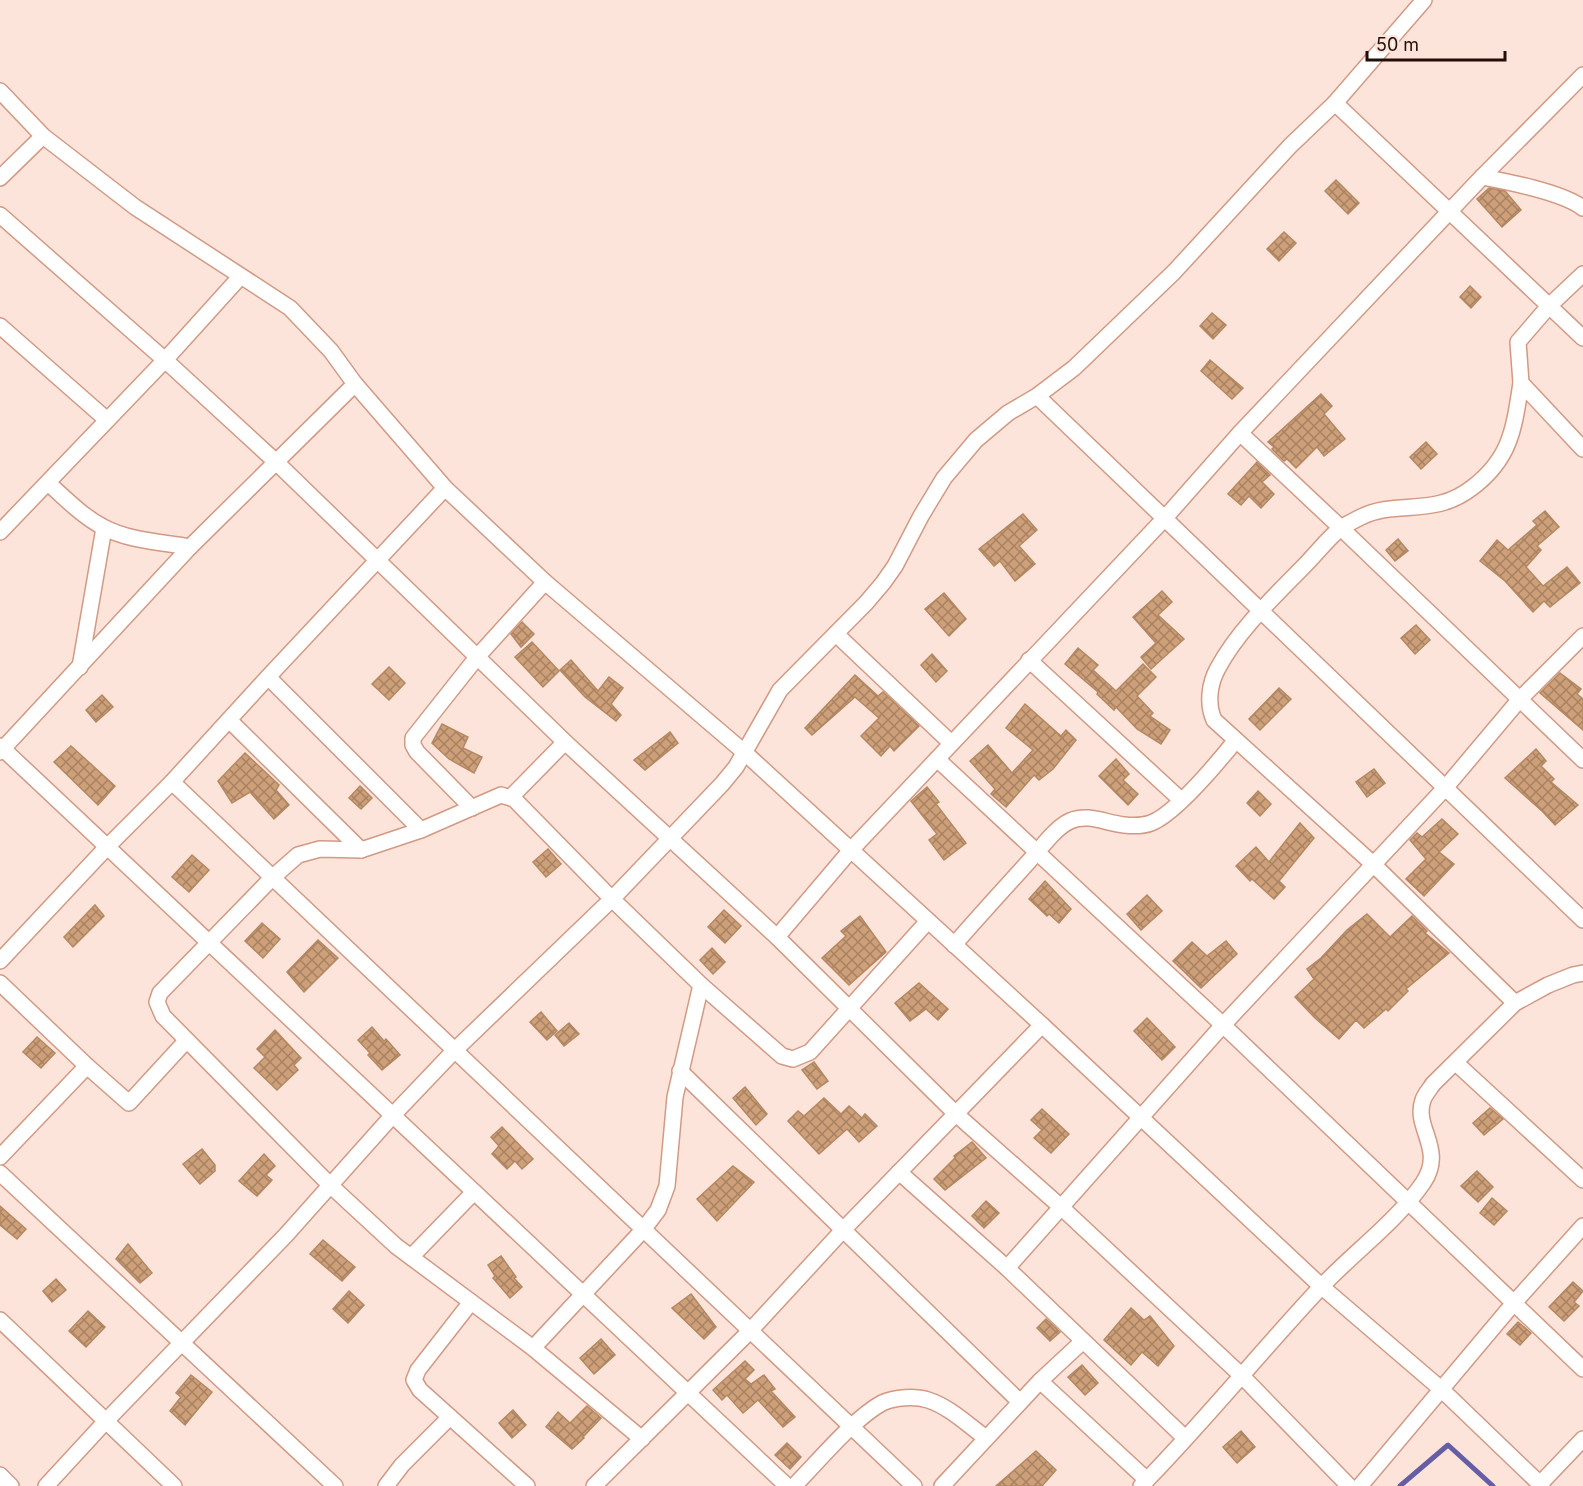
<svg xmlns="http://www.w3.org/2000/svg" width="1583" height="1486" viewBox="0 0 1583 1486" font-family="Inter,sans-serif">
	<defs>
		<pattern id="building-cross-hatch" width="8" height="8" patternUnits="userSpaceOnUse" patternTransform="scale(1.5)"><rect width="8" height="8" fill="#cea079"/><path d="M0 0l8 8M0 8l8-8" fill="none" stroke="#a78161"/></pattern>
	</defs>
	<rect width="100%" height="100%" fill="#fde4db"/>
	<g fill="none" stroke-linecap="round" stroke-linejoin="round">
		<path stroke="#665ea4" stroke-width="5" d="M1400,1486l48,-41 45,41"/>
	</g>
	<g fill="url(#building-cross-hatch)" stroke="#b48861" stroke-width="1.5">
		<path d="M1336,180l23,23 -11,11 -23,-23z"/>
		<path d="M1489,188l16,3 16,19 -19,17 -25,-28z"/>
		<path d="M1284,232l12,11 -17,18 -12,-12z"/>
		<path d="M1470,286l11,11 -10,11 -11,-11z"/>
		<path d="M1212,313l14,12 -13,14 -13,-13z"/>
		<path d="M1210,360l33,28 -11,11 -31,-28z"/>
		<path d="M1321,394l11,12 -8,8 21,25 -21,17 -7,-9 -21,21 -9,-9 -3,2 -12,-12 2,-2 -6,-5z"/>
		<path d="M1426,442l11,12 -16,15 -11,-12z"/>
		<path d="M1257,462l13,13 -8,7 12,12 -13,14 -12,-12 -8,9 -13,-11z"/>
		<path d="M1545,511l14,16 -22,19 4,4 -15,17 17,19 24,-19 13,16 -30,24 -6,-6 -11,11 -28,-31 -25,-20 17,-21 11,10 29,-25 -4,-4z"/>
		<path d="M1023,514l14,16 -18,16 16,18 -20,17 -15,-20 -6,5 -15,-17z"/>
		<path d="M1398,539l10,12 -13,10 -9,-11z"/>
		<path d="M1162,591l10,11 -14,13 26,24 -33,30 -10,-12 15,-14 -23,-26z"/>
		<path d="M944,593l22,26 -17,17 -24,-27z"/>
		<path d="M522,622l12,12 -13,13 -10,-13z"/>
		<path d="M1416,625l14,15 -15,14 -14,-16z"/>
		<path d="M532,642l27,29 -16,16 -28,-30z"/>
		<path d="M1078,648l20,17 -5,5 23,21 27,-27 13,13 -19,19 16,17 -3,3 20,14 -9,14 -24,-15 -21,-22 -2,3 -17,-16 1,-2 -33,-28z"/>
		<path d="M932,654l15,17 -11,11 -15,-17z"/>
		<path d="M571,660l27,31 11,-14 14,11 -12,16 10,11 -5,6 -31,-24 -25,-27z"/>
		<path d="M389,667l16,16 -16,17 -17,-16z"/>
		<path d="M1560,673l21,16 -4,5 6,5v31l-43,-37z"/>
		<path d="M855,675l23,21 5,-4 36,34 -25,25 -4,-5 -9,10 -20,-20 18,-18 -24,-21 -43,38 -7,-7z"/>
		<path d="M1279,688l12,11 -31,31 -11,-11z"/>
		<path d="M102,695l11,12 -17,15 -10,-12z"/>
		<path d="M1025,704l36,32 5,-6 10,10 -23,29 -14,11 -5,-5 -28,32 -15,-13 4,-5 -25,-28 18,-16 24,28 21,-23 -27,-22z"/>
		<path d="M442,724l26,13 -5,11 19,9 -8,16 -25,-14 -17,-16z"/>
		<path d="M670,732l8,11 -33,27 -11,-10z"/>
		<path d="M71,746l44,40 -17,19 -44,-43z"/>
		<path d="M1536,749l10,12 -5,5 13,13 -3,3 27,23 -23,20 -12,-13 -38,-34z"/>
		<path d="M245,753l34,32 -3,5 13,15 -15,14 -24,-27 -18,11 -14,-22z"/>
		<path d="M1116,759l13,15 -6,6 15,14 -10,11 -29,-29z"/>
		<path d="M1374,769l11,14 -18,14 -11,-15z"/>
		<path d="M360,786l12,12 -11,11 -12,-11z"/>
		<path d="M927,787l12,15 -3,2 30,39 -22,17 -15,-20 8,-6 -26,-33z"/>
		<path d="M1258,791l13,13 -11,12 -13,-13z"/>
		<path d="M1442,819l16,15 -19,18 15,12 -30,32 -18,-17 20,-20 -16,-19 7,-7 5,4z"/>
		<path d="M1300,823l14,15 -35,43 6,6 -11,12 -22,-20 -2,2 -14,-15 20,-19 13,15z"/>
		<path d="M548,849l13,15 -15,13 -13,-15z"/>
		<path d="M192,855l17,15 -20,22 -17,-15z"/>
		<path d="M1045,881l26,28 -12,14 -10,-9 -2,2 -18,-17z"/>
		<path d="M1147,895l15,16 -21,19 -14,-16z"/>
		<path d="M95,905l9,11 -31,31 -9,-10z"/>
		<path d="M724,910l17,16 -16,17 -17,-16z"/>
		<path d="M1367,914l23,23 22,-21 15,15 -2,2 24,20 -43,36 2,2 -20,20 -2,-2 -22,19 -8,-8 -17,19 -24,-21 -20,-21 19,-18 -7,-10 14,-11 26,-28z"/>
		<path d="M860,916l26,36 -37,33 -27,-27 24,-22 -5,-5z"/>
		<path d="M262,923l18,16 -17,19 -18,-17z"/>
		<path d="M318,940l20,18 -34,34 -17,-20z"/>
		<path d="M1226,941l11,13 -36,34 -28,-27 19,-19 15,14z"/>
		<path d="M712,948l13,14 -12,12 -13,-14z"/>
		<path d="M919,983l29,26 -10,11 -12,-11 -16,12 -15,-18z"/>
		<path d="M541,1012l16,19 -10,9 -17,-18z"/>
		<path d="M1147,1018l28,29 -13,13 -28,-29z"/>
		<path d="M569,1023l10,11 -15,12 -9,-11z"/>
		<path d="M372,1027l12,14 2,-2 14,16 -18,15 -14,-15 2,-2 -12,-13z"/>
		<path d="M275,1030l26,28 -7,7 4,5 -21,20 -23,-22 11,-11 -8,-8z"/>
		<path d="M37,1037l18,16 -14,15 -18,-16z"/>
		<path d="M814,1062l14,19 -11,8 -15,-19z"/>
		<path d="M745,1087l22,27 -11,11 -23,-27z"/>
		<path d="M824,1098l17,16 8,-8 13,12 3,-4 12,12 -18,16 -12,-13 -28,25 -31,-33 10,-10 6,5z"/>
		<path d="M1490,1108l13,11 -19,16 -11,-12z"/>
		<path d="M1042,1109l27,25 -18,19 -17,-15 8,-8 -11,-10z"/>
		<path d="M502,1127l31,32 -11,10 -7,-8 -8,8 -15,-15 7,-8 -8,-9z"/>
		<path d="M972,1142l14,16 -41,32 -11,-11 21,-21 -1,-2z"/>
		<path d="M202,1149l13,16v6l-15,13 -17,-20z"/>
		<path d="M264,1154l11,12 -9,9 6,5 -15,16 -18,-15z"/>
		<path d="M733,1166l21,16 -37,39 -20,-22z"/>
		<path d="M1477,1171l16,16 -15,15 -17,-16z"/>
		<path d="M1492,1198l15,13 -13,14 -14,-12z"/>
		<path d="M986,1201l13,12 -15,15 -12,-12z"/>
		<path d="M0,1206l26,23 -9,10 -17,-14z"/>
		<path d="M323,1240l32,27 -13,14 -32,-27z"/>
		<path d="M128,1244l24,29 -12,10 -24,-24z"/>
		<path d="M501,1256l15,21 -2,1 8,9 -12,11 -17,-20 2,-2 -7,-11z"/>
		<path d="M56,1279l10,11 -14,12 -9,-11z"/>
		<path d="M1573,1282l10,9 -9,11 5,4 -15,15 -15,-14z"/>
		<path d="M349,1291l15,14 -16,18 -15,-14z"/>
		<path d="M691,1294l25,33 -12,12 -32,-31z"/>
		<path d="M1131,1308l13,12 6,-4 24,30 -16,20 -16,-14 -11,13 -27,-25z"/>
		<path d="M88,1311l17,16 -19,20 -17,-16z"/>
		<path d="M1046,1319l14,13 -10,9 -13,-13z"/>
		<path d="M1518,1322l13,11 -11,12 -13,-11z"/>
		<path d="M601,1339l14,16 -21,19 -14,-16z"/>
		<path d="M745,1361l9,9 -9,9 6,5 13,-9 11,14 -4,2 24,26 -12,10 -25,-27 -15,13 -16,-18 -5,5 -9,-10z"/>
		<path d="M1082,1365l16,18 -13,12 -17,-18z"/>
		<path d="M191,1375l21,17 -27,33 -15,-14 11,-14 -5,-4z"/>
		<path d="M587,1406l14,12 -18,19 1,1 -12,11 -26,-22 12,-15 12,11z"/>
		<path d="M513,1410l13,15 -14,13 -13,-15z"/>
		<path d="M1241,1431l14,16 -18,16 -14,-16z"/>
		<path d="M787,1443l14,14 -11,12 -15,-14z"/>
		<path d="M1036,1451l20,19 -14,16h-46z"/>
	</g>
	<g fill="none" stroke-linecap="round" stroke-linejoin="round">
		<g stroke="#d39983" stroke-width="18">
			<g id="minor">
				<path d="M0,91l43,45 92,71 155,101 41,43 24,33 90,104 100,94 199,170 298,273 280,262 119,102 101,97"/>
				<path d="M1335,103l248,235"/>
				<path d="M1482,177c27,5 80,15 101,31"/>
				<path d="M0,178l43,-42"/>
				<path d="M0,215l165,145 110,101 290,281 212,195 179,177 105,93 181,169 107,110"/>
				<path d="M1583,274l-34,32 -31,36 3,41 62,66"/>
				<path d="M0,326l107,94"/>
				<path d="M1037,396l546,524"/>
				<path d="M1240,433l101,95 242,232"/>
				<path d="M48,483c17,15 34,33 55,44 26,14 59,15 87,20"/>
				<path d="M0,532l165,-172 75,-83"/>
				<path d="M836,634l115,109"/>
				<path d="M1029,660l152,140"/>
				<path d="M80,667l24,-139"/>
				<path d="M268,677l153,153"/>
				<path d="M229,720l132,130"/>
				<path d="M0,746l787,740"/>
				<path d="M0,752l190,-205 165,-163"/>
				<path d="M937,759l286,266 360,344"/>
				<path d="M172,782l742,704"/>
				<path d="M511,797l54,-55"/>
				<path d="M472,808l-55,-56 -4,-7v-7l65,-82 67,-74"/>
				<path d="M777,937l73,-86 314,-332 76,-86 242,-256 101,-102"/>
				<path d="M954,945c25,-29 51,-57 77,-86 11,-12 24,-31 39,-38 17,-8 36,2 54,4 9,1 19,1 27,-2 24,-9 68,-62 85,-83"/>
				<path d="M0,961l107,-114 65,-65 96,-105 177,-189"/>
				<path d="M0,983l87,83 42,37 57,-62"/>
				<path d="M1515,1003l-142,-139 -159,-144c-7,-16 -5,-36 4,-52 21,-39 58,-73 88,-104 12,-12 22,-26 35,-36 6,-4 14,-8 20,-11 37,-18 73,1 112,-30 38,-29 41,-59 48,-104"/>
				<path d="M1456,1063l127,117"/>
				<path d="M680,1071l340,331"/>
				<path d="M0,1157l87,-91"/>
				<path d="M899,1172l108,96 178,170"/>
				<path d="M0,1173l335,313"/>
				<path d="M411,1257l63,-65"/>
				<path d="M1007,1268l216,-243 223,-238 74,-88 63,-63"/>
				<path d="M471,1302l-53,68 -4,10 6,10 107,96"/>
				<path d="M0,1320l174,166"/>
				<path d="M533,1348l110,-118 15,-20 9,-24 8,-89 26,-112"/>
				<path d="M1040,1381l107,99"/>
				<path d="M642,1439l-109,-91 -137,-102 -66,-61 -167,-169 -6,-14 3,-9 113,-116 25,-22 22,-6 41,1 60,-20 80,-35 13,4 98,100 89,86 81,71 11,3 17,-7 118,-131"/>
				<path d="M0,1475l11,11"/>
				<path d="M1540,1484l43,-45"/>
				<path d="M46,1486l59,-64 181,-187 107,-120 62,-65 157,-151 110,-115 14,-17 44,-77 86,-87 17,-20 12,-17 26,-50 23,-38 32,-38 32,-27 29,-17 37,-28 100,-96 116,-126 45,-43 89,-103"/>
				<path d="M386,1486l16,-21 48,-48"/>
				<path d="M594,1486l156,-155 93,-101 199,-205"/>
				<path d="M794,1486c24,-24 59,-67 88,-83 13,-6 33,-7 46,-3 22,7 40,25 58,38"/>
				<path d="M942,1486l98,-105 43,-40"/>
				<path d="M1141,1486c63,-64 119,-134 180,-199 33,-35 75,-65 102,-104 23,-34 -10,-55 0,-83 2,-6 7,-11 10,-16l82,-81 33,-18 25,-10 10,-2"/>
				<path d="M1360,1486l153,-182 70,-78"/>
			</g>
		</g>
		<use href="#minor" stroke="#fff" stroke-width="15"/>
	</g>
	<path d="M1367 51v9h138v-9" fill="none" stroke="#220e06" stroke-width="3"/>
	<text x="1376" y="51" font-size="18" fill="#220e06" stroke="#fde4db" stroke-width="4.5" paint-order="stroke">50 m</text>
</svg>
